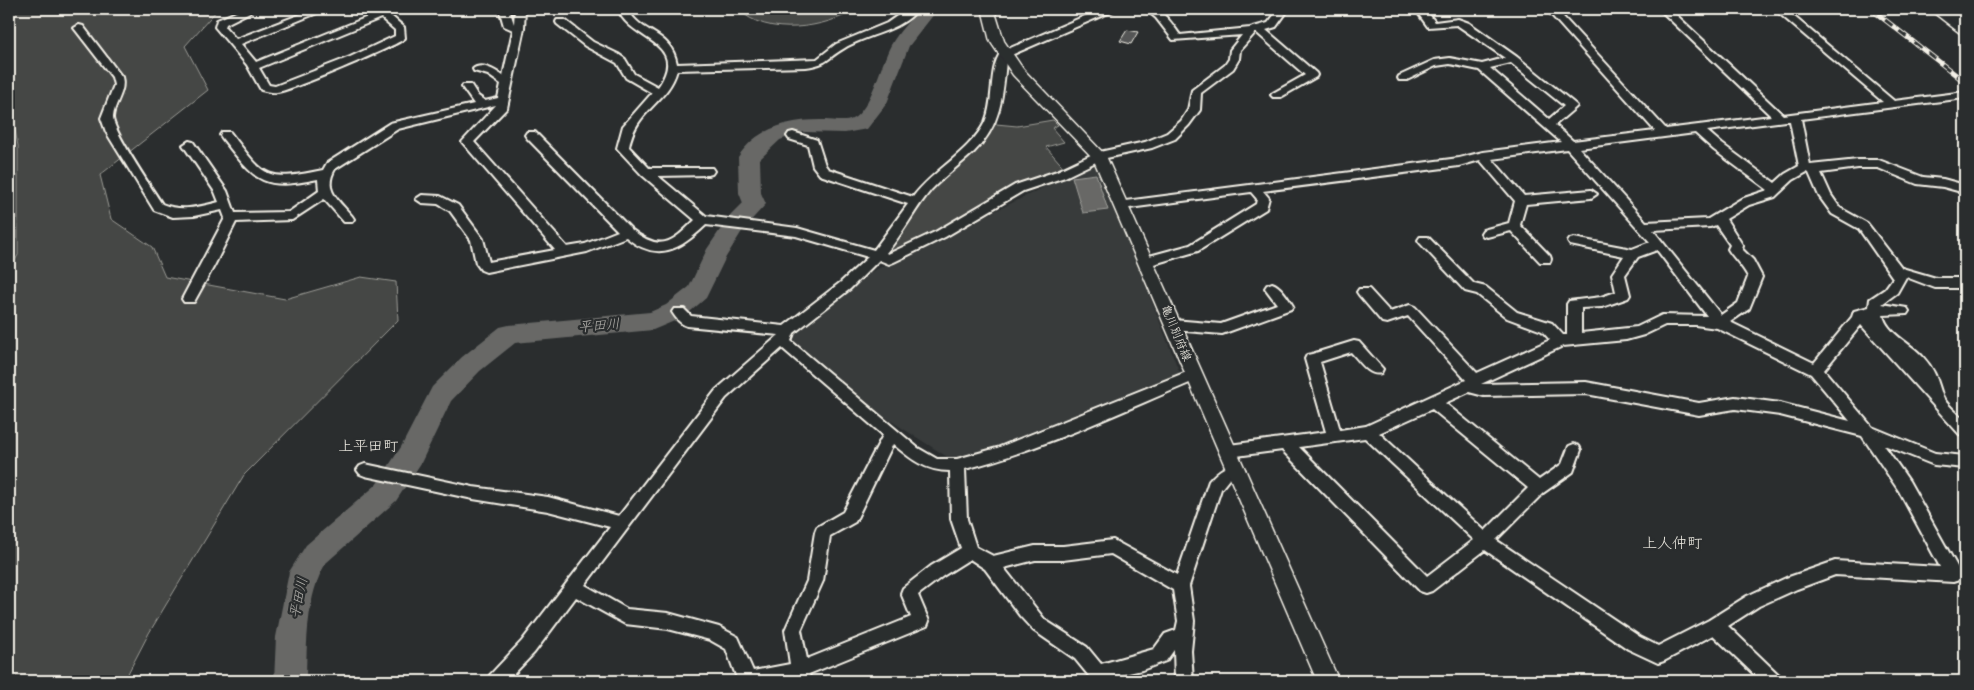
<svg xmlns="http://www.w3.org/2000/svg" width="1974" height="690" viewBox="0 0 1974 690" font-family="Kalam,'Klee One',sans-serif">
	<rect width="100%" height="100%" fill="#2a2d2e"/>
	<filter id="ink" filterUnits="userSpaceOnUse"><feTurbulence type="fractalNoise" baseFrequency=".02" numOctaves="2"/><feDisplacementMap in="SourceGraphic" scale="10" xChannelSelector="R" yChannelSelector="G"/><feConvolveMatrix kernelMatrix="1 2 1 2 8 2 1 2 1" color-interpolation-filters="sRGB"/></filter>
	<g filter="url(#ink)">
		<path fill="#373a3a" d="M1097,161l84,215 -107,45 -122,39 -86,-55 -79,-69 82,-63z"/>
		<g fill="#444645" stroke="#9c9c96">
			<path d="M9,9h209l-33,37 23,44 -108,85 11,44 41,28 13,30 120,22 76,-22 35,5 2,38 -154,155 -95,158 -25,48h-115v-409l9,-17v-109l-9,-48z"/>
			<path d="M738,9h119c-32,19 -90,29 -119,0z"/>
			<path d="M1053,120l5,5 -6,3 12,14 -18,5 20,23 -78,33 -99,53 -5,-3 49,-68 34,-29 29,-32 21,2z"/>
		</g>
		<path fill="#676866" stroke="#9f9f9a" d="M1096,174l12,36 -25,3 -11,-36z"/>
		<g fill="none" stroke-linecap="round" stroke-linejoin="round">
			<path fill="#676866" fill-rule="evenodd" d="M920,9h18l-29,37 -22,57 -20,26 -22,4 -42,-1 -23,8 -20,19 1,34 5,11 -22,24 -18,29 -20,41 -22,19 -31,13 -138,13 -35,28 -29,30 -30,62 -25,38 -70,62c-20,32 -19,81 -20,118h-32l2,-44 13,-65 17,-27 70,-60 25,-38 31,-60 30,-30 38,-30 9,-2 141,-13 16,-7 23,-18 18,-38 21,-31 15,-15 -4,-10 -1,-36c20,-31 54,-38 88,-37 7,0 19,3 26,-1 19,-9 29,-56 39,-74 7,-13 19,-25 29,-36z"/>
		</g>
		<path fill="#555756" stroke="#f4f1e8" d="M1127,30l11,2 -7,12 -11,-3z"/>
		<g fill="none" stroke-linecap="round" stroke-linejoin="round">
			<g stroke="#f4f1e8" stroke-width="4">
				<g id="minor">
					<path d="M243,9h13l-30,15 -1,3 11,12 78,-30h13l-86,35 15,18 119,-48 -4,-5c15,0 22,9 33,18l1,11c-8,8 -115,53 -128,54 -5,1 -11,-1 -16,-2l-14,-25 -32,-38 2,-7zM381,18l14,12v6l-45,21 -75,29 -6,-1 -10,-17z"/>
					<path d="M497,9h12l5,15 1,-15h10l-1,19 -17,80 -33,34 93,105 18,-3 33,-13 -91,-93 -2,-3 2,-3h8l96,97c29,23 40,15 64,-9l-53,-45 -25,-27 6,-22 29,-33 -26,-15 -9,-15 -32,-17 -28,-22 -1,-2 1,-2h8l28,22 25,12 7,5 9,15 24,13c32,-46 -29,-46 -40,-78h10c12,26 43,21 49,55l140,-5 19,-15 51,-21 20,-14h11c-17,23 -52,25 -75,40 -17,10 -15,15 -37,18l-129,3c-9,33 -42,40 -48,77l20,21h63l2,3 -2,3 -4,1 -50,1 48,40 91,12 77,22 34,-46 -88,-29 -7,-9 -5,-21 -19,-6 -2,-3 2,-3 4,-1 24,8 8,25 3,4 85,28c20,-27 57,-45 72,-75 10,-22 3,-52 16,-70l100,-43h13l-1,2 -104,45 -3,4c-3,35 -5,66 -32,92 -14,13 -30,24 -43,38 -17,20 -28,44 -45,63l2,1 49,-23 78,-46 42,-14 38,-18 50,-11 22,-9 14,-12 7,-11 4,-20 33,-25 4,-6 1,-9 12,-15 -69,5 -17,-22 -11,-9c19,0 24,11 35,26l70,-7 18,-5 11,-14h10l-13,18 -10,3 50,43 1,2 -1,2 -35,20h-8l-2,-2 2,-2 32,-18 -48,-42h-2l-15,17 -1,9 -6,10 -32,24 -1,17 -11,15 -14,14 -23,9 -50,11 -37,18 -42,14 -78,46 -51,25 -5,2 -10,-4 -29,29 -56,44 -3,8 127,107 19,11h20l40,-11 192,-77 5,-1 5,1 2,4 -2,4c-77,32 -153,69 -234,90l2,50 9,28 17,9 42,-10h28l50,-6 64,35 32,-94c8,-9 20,-20 33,-15l3,4 -3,4 -13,5 -8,10 -32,97 5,35 -3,30 2,30h-18l-1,-31 -8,11 -24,9 -31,7 2,4h-20l-18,-22 -42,-29 -13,-14 -35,-47 -15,-10 -27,17 -25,19 11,26 -2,5 -118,48 2,7h-18v-1l-55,1 -12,-32 -16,-9 -42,-11 -43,-5 -49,-27 -42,56 -27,28h-20l3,-6 32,-34 88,-114 -62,-16 -75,-12 -108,-23 -5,-2 -3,-4 3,-4 5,-2 108,23 75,10 71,19 97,-126 63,-55 -92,-9c-7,-2 -11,-8 -15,-14l2,-3h10l7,7 93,10 57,-44 27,-25 -72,-21 -90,-11c-26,25 -49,38 -80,12l-39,15 -101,20 -5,-2 -5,-7 -5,-23 -21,-29 -12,-7 -16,-1 -6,-4 6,-4 18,1 18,9 25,34 6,23 66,-12 -93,-108 34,-37 -98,24 -63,40c-12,21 3,31 17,47l2,3 -2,3h-8l-20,-23 -32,21 -56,2 -22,44 -20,36h-10l-2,-3 43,-81 -3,-8 -28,6 -21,1 -19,-7 -48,-78 -5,-14 13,-33 -2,-8 -38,-49 5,-3 4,1 39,51c4,15 -8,26 -9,40 -1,13 40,73 49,87 20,8 37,3 57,-2l-4,-10 -32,-47 6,-4 4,1 34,49 8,22 54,-1 30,-21 -1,-12c-57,12 -62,2 -96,-41l-2,-3 2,-3h8c36,46 34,50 93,38l4,-7 63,-40 84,-19 -12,-17 1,-2h8l7,11 7,5 13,-3 3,-14 -13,-9 -14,-4 -1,-2c8,-7 22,1 30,7l10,-46 -9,-4 -4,-14zM782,348l101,87 -40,77 -26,15 -2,5 -8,49 -22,49 5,34 -37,7 -15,-34 -19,-10 -51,-14 -41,-4 -42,-24 141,-187zM893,444c18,15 32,27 57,27l1,48 10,29 -30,18 -28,22 -2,5 10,24 -104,42 -6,-29 22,-49 7,-45 25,-14zM1111,554l62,36 5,31 -2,9 -11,4 -11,15 -53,15 -14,-17 -42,-27 -41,-52 31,-8h28z"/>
					<path d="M1415,9h10l10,13 23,-3 11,4 48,34 58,47 2,2 -2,2 -20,17 18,16 82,-10 -109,-122h10l110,120 105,-13 -112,-107h11l113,106 100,-13 -109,-93h11l109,92 71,-9v6l-164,21 9,46 48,-5h21l44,17 20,2 22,6v8l-22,-6 -26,-3 -39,-16h-20l-37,5 10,22 9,13 27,15 35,45 34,10h29v10h-30l-29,-11 -9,16 -15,11 25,4 2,3 -2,3 -24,1c4,19 28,28 40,42 12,13 14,22 19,38 3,9 17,19 23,26v16l-5,-2 -99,-110 -37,45 48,57 63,26 30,3v12l-31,-3 -50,-20 25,36 50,89 2,5 -2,5 -6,2 -118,-7 -38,14 -38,17 -31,20 51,49 3,6h-21l-48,-46 -49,26 -6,2 -30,-14 -143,-99 -53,41 -6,2 -6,-2 -138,-141 -53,7 -5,-2 -2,-4 2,-4 5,-2 97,-13 -21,-73 2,-4 5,-1 42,-13 5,1 24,27 -2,4c-12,4 -22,-13 -30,-21l-31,10 20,68 26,-4 100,-46 -58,-64 -21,7 -5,-1 -23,-27 -2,-3 2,-3h10l21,23 20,-7 5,2 62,66 73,-33 -8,-9 -35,-13 -30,-24 -12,-3 -45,-48 -2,-3 2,-3h8l46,47 12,3 31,25 35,11 11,12h4v-31l2,-3 32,-4 15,-5 -4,-18 12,-18 -54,-11 -2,-3 2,-3 4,-1 58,11 18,-7 -83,-93 -75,10 32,37 67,-6 6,4 -6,4 -65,6 -6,21 30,31 1,3 -1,3h-10l-29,-31 -24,6 -4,-1 -2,-3 2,-3 26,-7 6,-22 -35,-41 -21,6 -196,25 6,7 -3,11 -68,42 -51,15 -5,-2 -1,-3 1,-3 48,-13 66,-41 1,-5 -6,-7 -129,17 -6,-4 2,-3 341,-44 24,-6 78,-10 -82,-72 -29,-6 -14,2 -29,14h-8l-1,-2 1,-2 35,-16 16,-2 32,6 23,-6 -48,-33 -29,2zM1511,63l53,43 -15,13 -59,-51zM1785,121h5l9,45 -14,8 -10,9 -53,-39 -15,-13zM1695,133l19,17 54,40 -27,9 -33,20 -62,3 -67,-74zM1807,172l2,1 10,23 13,18 27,15 34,49 -8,11 -15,10 -1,8 -15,4 -2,6 -38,46 -84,-41 19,-13 13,-32 -9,-17 -11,-11 1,-3 -17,-27 23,-14 26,-8 18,-17zM1716,225l14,20 -2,4c6,10 15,17 20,28l-10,26 -17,12 -68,-85 57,-3zM1657,250l50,66 -45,-1 -25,12 -56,6v-25l21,-1 26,-9 2,-3 -5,-20 13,-18zM1665,325h30l22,3 94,46 39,47 -70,-18 -45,-6 -36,6 -113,-21 -105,2 82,-38 63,-6 18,-5zM1469,392l15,4 102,-2 113,21 36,-6 45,6 82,21 37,55 41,76 -105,-6 -49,17 -39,18 -38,24 -51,26 -18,-9 -144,-97 47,-47 30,-21 8,-22 -2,-4 -5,-2 -5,2 -7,18 -23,16 -94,-77zM1432,409l96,79 -43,43 -106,-98zM1365,438l109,102 -47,36 -128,-129z"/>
					<path d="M1272,283c9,3 16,15 21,23l-2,3 -69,25 -49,-4 -5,-1 -2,-4 2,-4 5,-1 48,4 56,-20 -12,-16 2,-3z"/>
				</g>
			</g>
			<g stroke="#f4f1e8" stroke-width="3">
				<g id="major">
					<path d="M982,9h12l10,32 19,28 83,87 233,525h-22l-224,-523 -80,-83 -23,-34z"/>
					<path d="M1929,9h14l22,15v10l-5,-1z"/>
				</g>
			</g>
			<g stroke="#f4f1e8" stroke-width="4">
				<path id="highway" d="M1935,9h17l13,8v10l-5,-1 -23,-14z"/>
			</g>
			<use href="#minor" fill="#2a2d2e" fill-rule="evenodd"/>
			<use href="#major" fill="#2a2d2e" fill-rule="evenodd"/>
			<use href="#highway" fill="#2a2d2e" fill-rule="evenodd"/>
			<g stroke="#f4f1e8" stroke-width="5">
				<path id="rail" d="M1871,9l94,73"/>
			</g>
			<use href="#rail" stroke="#2a2d2e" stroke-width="3" stroke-dasharray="9" stroke-linecap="butt"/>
		</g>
	</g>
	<g text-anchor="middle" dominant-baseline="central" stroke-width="4.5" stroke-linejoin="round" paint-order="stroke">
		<g font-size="12" fill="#f4f1e8" stroke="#2a2d2e">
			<text transform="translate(1176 333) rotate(67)">亀川別府線</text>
		</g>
		<g font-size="14" font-style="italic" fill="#b5b3ae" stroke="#2a2d2e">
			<text transform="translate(599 326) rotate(-5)">平田川</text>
			<text transform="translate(299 598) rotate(-78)">平田川</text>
		</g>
		<g font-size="15" fill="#f4f1e8" stroke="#2a2d2e">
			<text x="368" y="447">上平田町</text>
			<text x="1672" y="544">上人仲町</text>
		</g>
	</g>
	<rect width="1974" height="690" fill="none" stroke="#2a2d2e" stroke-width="30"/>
	<rect x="15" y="15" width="1944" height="660" fill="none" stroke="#f4f1e8" stroke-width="2" filter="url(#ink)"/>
</svg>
